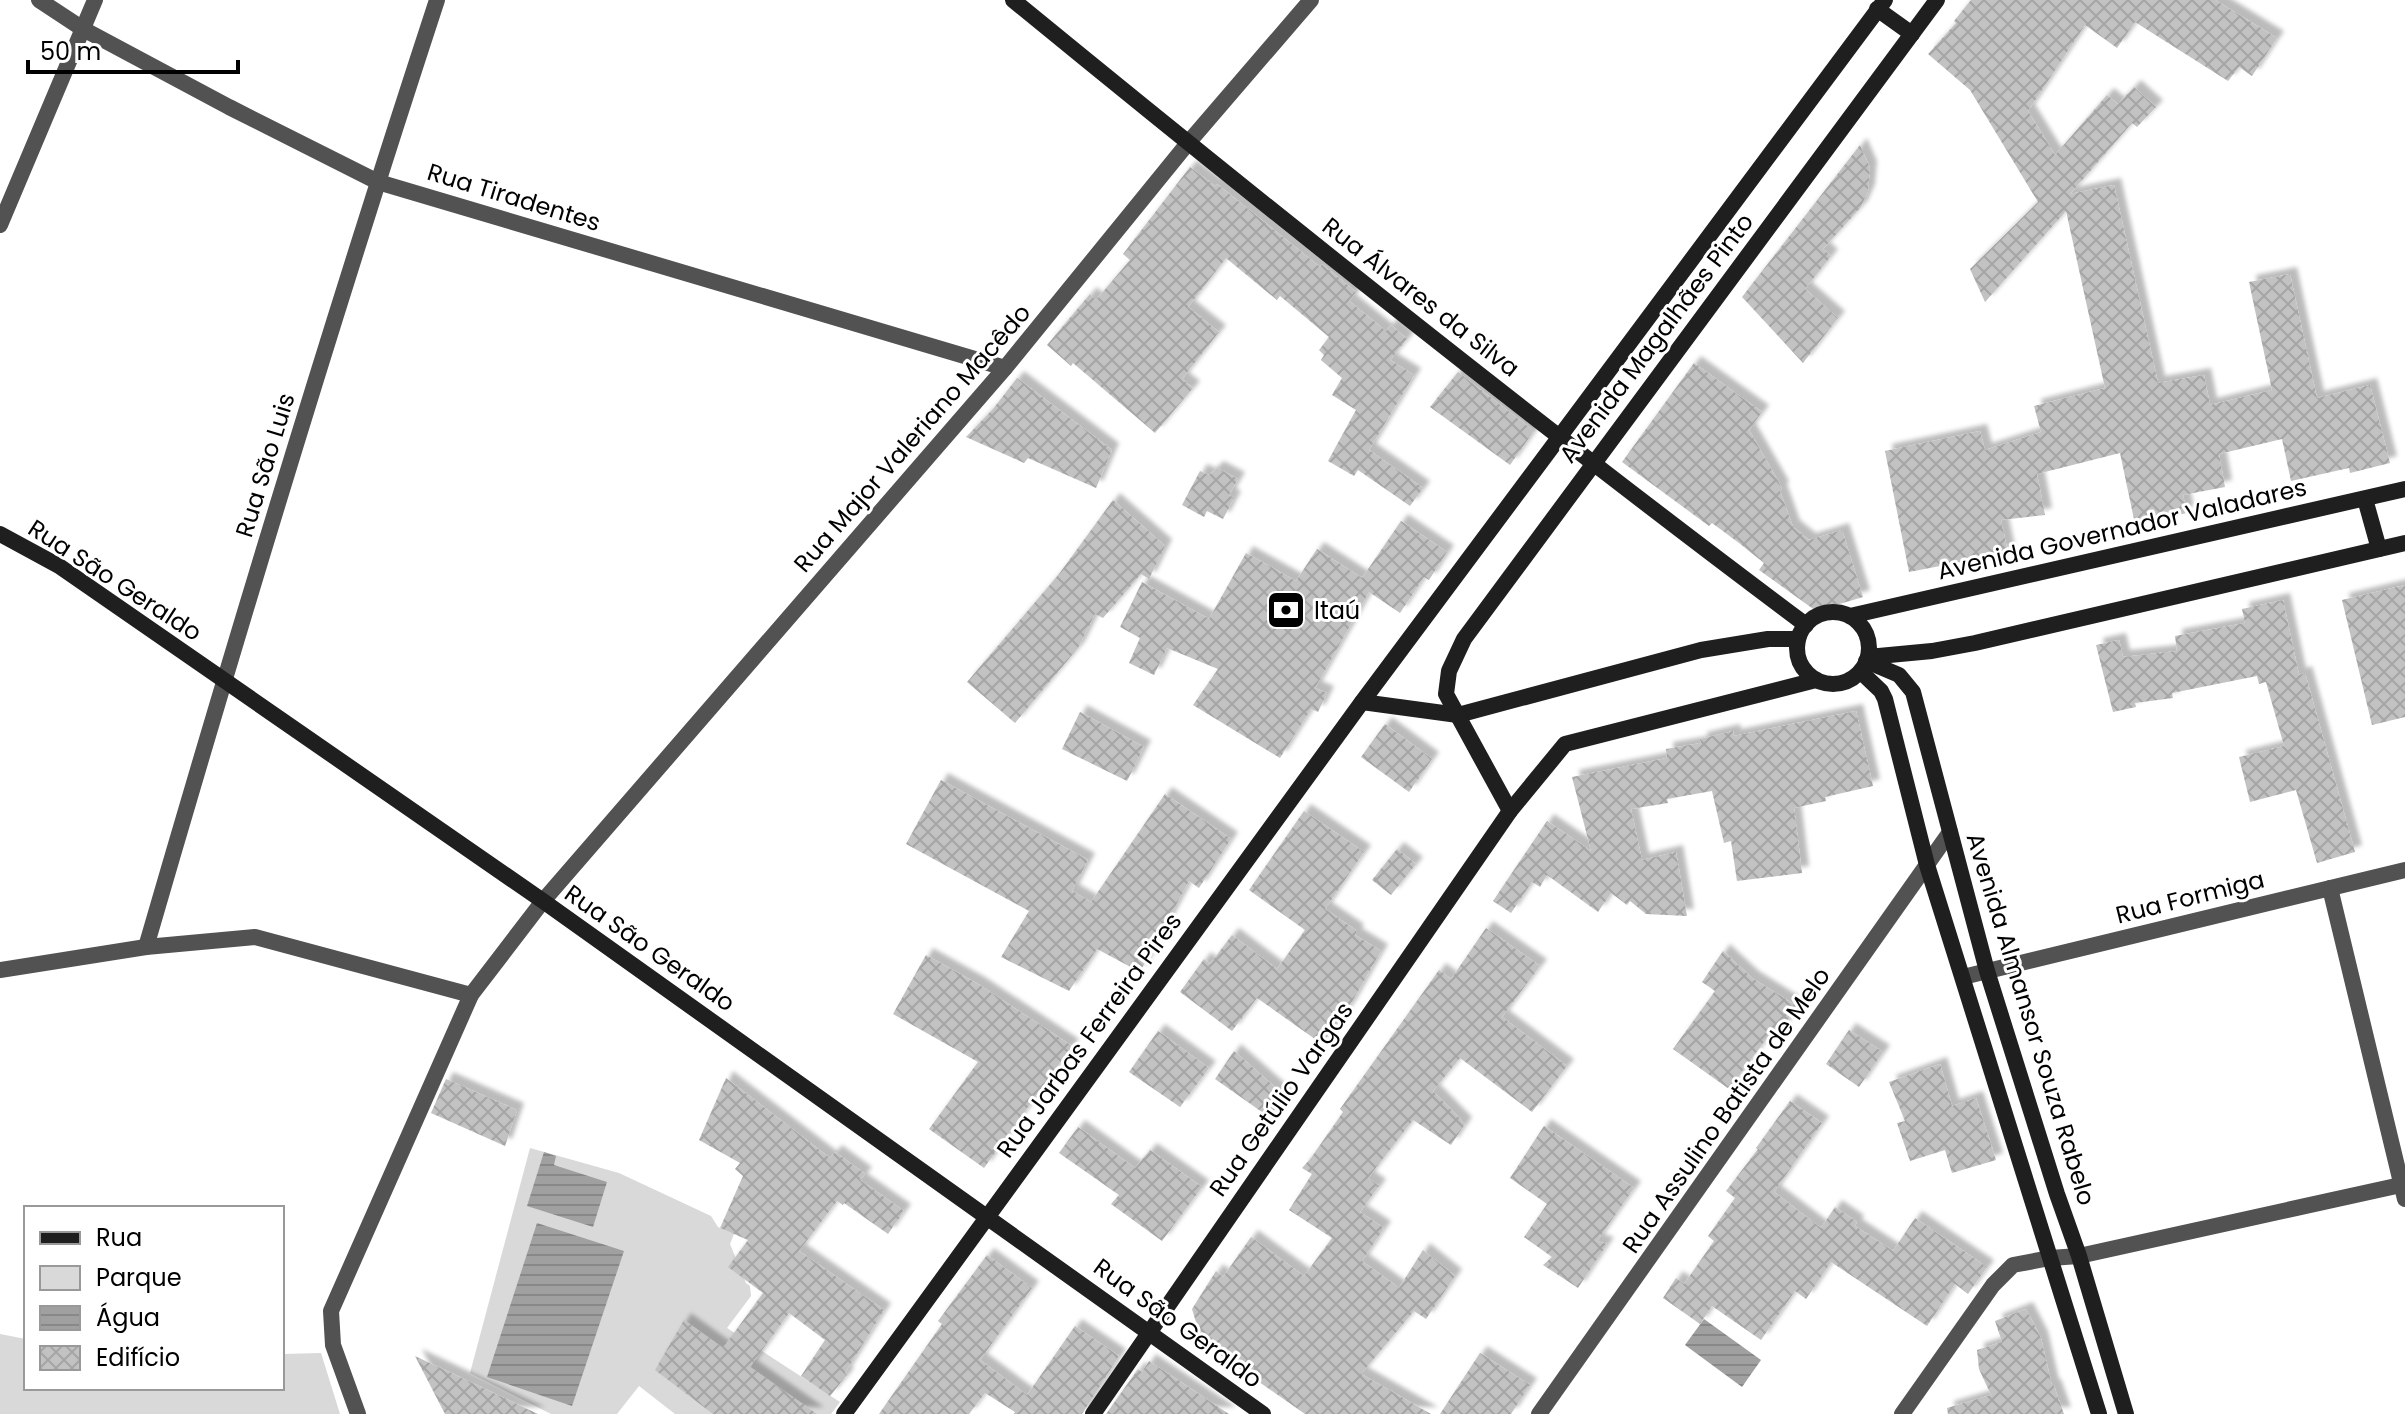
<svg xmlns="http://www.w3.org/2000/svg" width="2405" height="1414" viewBox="0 0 2405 1414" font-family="Poppins,sans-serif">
	<defs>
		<pattern id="water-rules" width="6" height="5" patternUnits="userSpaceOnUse" patternTransform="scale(2)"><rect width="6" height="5" fill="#a0a0a0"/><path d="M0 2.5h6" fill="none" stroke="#888"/></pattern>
		<pattern id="building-cross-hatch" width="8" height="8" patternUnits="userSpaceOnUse" patternTransform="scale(2)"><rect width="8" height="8" fill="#c2c2c2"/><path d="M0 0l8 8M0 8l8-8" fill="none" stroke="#a5a5a5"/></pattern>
		<filter id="shadow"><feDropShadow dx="7" dy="-7" stdDeviation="2" flood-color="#0004"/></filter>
	</defs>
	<rect width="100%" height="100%" fill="#fff"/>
	<g fill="#d9d9d9">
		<path d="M530,1148l89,25 92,43 7,11 16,7 -4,10 16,39 4,3 1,10 -24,32 113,74 -9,12h-156l-36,-28 -22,28h-66l-81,-41z"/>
		<path d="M0,1334l26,5v49h256v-34l39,-1 19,61h-340z"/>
	</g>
	<g fill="url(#water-rules)">
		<path d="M544,1152l12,4 -2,9 53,17 -14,45 -66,-21z"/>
		<path d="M537,1223l87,28 -52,155 -85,-29z"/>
		<path d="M1704,1319l57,41 -19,27 -57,-42z"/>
	</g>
	<g fill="url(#building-cross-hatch)" filter="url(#shadow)">
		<path d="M1971,0h244l62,38 -25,38 -13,-9 -11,14 -93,-59 -18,26 -32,-23 -57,86 27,44 52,-60 11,9 16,-17 22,20 -19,20 -5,-4 -62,71 44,-9 44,198 46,-8 6,30 62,-15 -23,-108 41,-8 27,124 53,-13 20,78 -40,10 -1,-5 -58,13 -9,-42 -63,15 6,33 -42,8 4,18 -52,11 -15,-71 -83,21 8,41 -44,5 7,33 -99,19 -24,-121 95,-20 5,19 56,-18 -7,-26 71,-18 -39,-177 -81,91 -15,-33 68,-67 -68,-112 -42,-36 28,-31 -2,-2z"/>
		<path d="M1860,145l10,23 -2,23 -7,16 -38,42 8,7 -26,33 33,29 -35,45 -61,-66z"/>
		<path d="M1190,167l25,19 2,-2 103,83 2,-3 34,28 -7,9 37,30 5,-6 16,14 -17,21 24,15 -45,75 54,38 -13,18 -52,-36 -4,6 -26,-15 28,-51 -24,-15 10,-17 -21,-18 3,-5 -5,-5 10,-13 -49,-41 -3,4 -51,-42 -38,49 31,25 -37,47 11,9 -38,45 -82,-70 -2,3 -24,-21 43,-51 6,6 34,-40 -7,-6z"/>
		<path d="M1694,363l68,49 -13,18 33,58 -2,3 13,36 16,13 33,-10 21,67 -47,14 -57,-41 5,-7 -25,-20 -27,-20 -3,3 -87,-64z"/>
		<path d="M1458,372l76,59 -24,34 -80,-58z"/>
		<path d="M1017,378l95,72 -16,38 -68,-30 -4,5 -58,-26 27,-28z"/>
		<path d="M1217,468l21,11 -9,16 5,3 -11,21 -16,-8 -3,6 -22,-12 18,-34 9,4z"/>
		<path d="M1113,500l52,46 -16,33 -8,-5 -38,44 -8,-4 -17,34 -63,75 -48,-41 92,-108z"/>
		<path d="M1401,521l46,31 -18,28 -5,-3 -24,36 -31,-21 -54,96 12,5 -9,19 -7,-3 -31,49 -87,-53 25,-36 -51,-21 -13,27 -25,-12 11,-25 -20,-11 22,-45 67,37 37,-66 50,28 21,-32 45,29z"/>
		<path d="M2405,585v132l-33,8 -30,-125z"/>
		<path d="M2283,600l16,75 6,-2 50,179 -38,11 -21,-73 -46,12 -11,-45 45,-11 -18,-64 -7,2 -2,-8 -85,17 1,5 -38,5 1,4 -23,5 -17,-67 23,-5 4,17 54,-6 -2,-15 70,-13 -3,-14z"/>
		<path d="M1856,711l17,75 -48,11 1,4 -32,7 8,65 -65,8 -6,-40 -7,2 -12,-52 -45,8 1,4 -37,6 11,51 34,-8 11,64 -41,-2 -16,-13 -3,4 -16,-12 -13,19 -51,-37 -7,12 -8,-5 -21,31 -18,-12 54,-80 44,30 -19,-74 95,-19 -1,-9 35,-6 -1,-4 33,-8 1,5z"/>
		<path d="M1080,712l64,35 -17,34 -65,-32z"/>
		<path d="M1385,724l47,35 -23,33 -48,-35z"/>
		<path d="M941,780l147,80 -16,31 19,11 74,-108 66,45 -32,49 -10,-7 -49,91 -43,-23 -28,42 -68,-34 28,-46 -123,-67z"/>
		<path d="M1304,811l60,41 -39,57 32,22 -2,4 26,16 -32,56 -27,37 -65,-46 -25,33 -52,-39 24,-33 6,5 22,-29 45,34 28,-39 -56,-40z"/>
		<path d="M1397,849l19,15 -25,31 -19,-15z"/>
		<path d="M1486,928l54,38 -38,51 65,49 -35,46 -72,-54 -27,33 32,33 -14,21 -38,-25 -45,58 11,8 -19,26 24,16 -22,33 37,27 24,-38 32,26 -29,43 -12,-8 -53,63 70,40h-126l-103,-72 -10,-33 24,-38 7,6 28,-40 53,39 28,-38 -43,-28 23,-36 -10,-6 9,-10 32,-46 -3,-3 99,-139 12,9z"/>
		<path d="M1723,951l29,27 45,28 -19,29 -6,-4 -43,58 -56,-40 42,-58 -13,-9z"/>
		<path d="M926,955l52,29 94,62 -88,122 -55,-39 49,-67 -85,-48z"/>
		<path d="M1849,1030l34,22 -24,35 -33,-23z"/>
		<path d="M1158,1031l51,37 -29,39 -51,-35z"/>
		<path d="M1234,1051l51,45 -16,21 -54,-38z"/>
		<path d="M1940,1064l12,42 24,-8 20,62 -44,13 -7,-23 -35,11 -13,-38 8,-2 -16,-39z"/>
		<path d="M726,1078l104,80 5,-6 30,22 -5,6 44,31 -16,23 -44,-31 -1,2 -6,-4 -38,50 85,59 -39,63 2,2 -17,21 -29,-20 24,-36 -36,-27 -39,54 67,47h-104l-58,-44 29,-50 39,28 40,-55 -35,-26 20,-27 -28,-12 23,-52 -8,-7 5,-6 -41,-23z"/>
		<path d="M446,1079l71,31 -12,36 -74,-33z"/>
		<path d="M1790,1101l32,22 -48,69 47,36 14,-21 22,15 -2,4 38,25 22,-33 72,49 -19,27 -13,-10 -28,42 -96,-64 -25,37 -11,-8 -34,49 -49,-34 -12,18 -37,-26 13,-20 8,6 30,-43 -6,-5 27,-38 -9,-7 32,-42 -2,-1z"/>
		<path d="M1544,1126l90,62 -37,53 10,3 -29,44 -35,-23 9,-8 -28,-20 23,-33 -37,-26z"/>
		<path d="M1078,1127l57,41 15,-18 52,37 -40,54 -51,-37 8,-9 -60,-42z"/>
		<path d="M987,1255l45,33 -52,72 47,35 48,-69 44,30 -37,58h-68l1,-2 -30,-19 -16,21h-90l63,-90 -4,-3z"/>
		<path d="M2026,1309l15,29 11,48h2l10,28h-116l-1,-6 44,-13 -12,-26 -2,-19 25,-8 -7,-21z"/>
		<path d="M1480,1353l50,32 -19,29h-71z"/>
		<path d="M415,1356l123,58h-93z"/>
		<path d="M1149,1361l80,53h-123l32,-45 4,3z"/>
	</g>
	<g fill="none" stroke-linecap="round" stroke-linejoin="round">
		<g stroke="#525252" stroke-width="16">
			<path d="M39,0l44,29 146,78 149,75 627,186"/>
			<path d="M0,225l95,-225"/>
			<path d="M2330,888l75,311"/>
			<path d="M146,947c92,-317 188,-633 291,-947"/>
			<path d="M0,970l146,-23 109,-10 216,58"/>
			<path d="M1963,977l442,-107"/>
			<path d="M358,1414l-25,-69 -2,-34 140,-316 72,-94 462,-533 183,-225 123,-143"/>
			<path d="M1539,1414l411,-582"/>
			<path d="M1902,1414l91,-129 20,-20 37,-7 29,-2 326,-72"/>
		</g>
		<g stroke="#1f1f1f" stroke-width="16">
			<path d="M1013,0c260,213 523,423 793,625"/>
			<path d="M1877,9l35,25"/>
			<path d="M2365,499l14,50"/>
			<path d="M0,534l59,32 484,335 720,513"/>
			<circle cx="1833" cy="648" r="36"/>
			<path d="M1850,616l555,-127"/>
			<path d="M1868,657l64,-6 43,-8 430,-100"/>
			<path d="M1866,661l33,14 14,17 74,279 70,223 22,62 47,158"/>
			<path d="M1861,672l20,19 4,8 42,166 172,549"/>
			<path d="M1362,702l96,13 243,-65 67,-11h30"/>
			<path d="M1510,811l-64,-117 3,-23 15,-32 473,-639"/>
			<path d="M844,1414l518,-712 523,-702"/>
			<path d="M1093,1414l417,-603 55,-67 251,-64"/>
		</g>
	</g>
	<defs>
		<g id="bank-square" transform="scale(2)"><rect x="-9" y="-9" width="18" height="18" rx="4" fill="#000" stroke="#fff"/><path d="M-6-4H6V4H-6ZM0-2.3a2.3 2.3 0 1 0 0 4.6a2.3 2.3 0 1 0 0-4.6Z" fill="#fff"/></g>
	</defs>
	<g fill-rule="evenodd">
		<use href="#bank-square" x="1286" y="610"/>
	</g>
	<g text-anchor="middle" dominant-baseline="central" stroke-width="6" stroke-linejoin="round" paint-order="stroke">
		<g font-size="24" fill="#000" stroke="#fff">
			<text transform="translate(514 197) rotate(17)">Rua Tiradentes</text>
			<text transform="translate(1421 297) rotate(38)">Rua Álvares da Silva</text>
			<text transform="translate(1656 338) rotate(-53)">Avenida Magalhães Pinto</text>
			<text transform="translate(912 438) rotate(-49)">Rua Major Valeriano Macêdo</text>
			<text transform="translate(265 465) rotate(-73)">Rua São Luis</text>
			<text transform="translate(2122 529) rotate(-13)">Avenida Governador Valadares</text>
			<text transform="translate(115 580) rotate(33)">Rua São Geraldo</text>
			<text transform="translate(2190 897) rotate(-14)">Rua Formiga</text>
			<text transform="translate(650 948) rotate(35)">Rua São Geraldo</text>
			<text transform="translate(2031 1019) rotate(73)">Avenida Almansor Souza Rabelo</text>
			<text transform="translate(1089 1035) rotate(-54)">Rua Jarbas Ferreira Pires</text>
			<text transform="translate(1281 1099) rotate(-55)">Rua Getúlio Vargas</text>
			<text transform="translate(1726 1110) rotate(-55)">Rua Assulino Batista de Melo</text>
			<text transform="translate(1178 1323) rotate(36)">Rua São Geraldo</text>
		</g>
		<g font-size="24" fill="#000" stroke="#fff" text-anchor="start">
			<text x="1314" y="610">Itaú</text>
		</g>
	</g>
	<rect x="24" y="1206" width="260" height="184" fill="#ffffff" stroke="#999999" stroke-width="2"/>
	<rect x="40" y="1232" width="40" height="12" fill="#1f1f1f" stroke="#999999" stroke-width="2"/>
	<text x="96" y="1246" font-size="24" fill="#000000">Rua</text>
	<rect x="40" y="1266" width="40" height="24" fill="#d9d9d9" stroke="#999999" stroke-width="2"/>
	<text x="96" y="1286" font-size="24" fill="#000000">Parque</text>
	<rect x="40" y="1306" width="40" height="24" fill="url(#water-rules)" stroke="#999999" stroke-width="2"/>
	<text x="96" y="1326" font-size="24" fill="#000000">Água</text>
	<rect x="40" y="1346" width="40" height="24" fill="url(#building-cross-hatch)" stroke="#999999" stroke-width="2"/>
	<text x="96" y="1366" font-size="24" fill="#000000">Edifício</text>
	<path d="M28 60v12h210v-12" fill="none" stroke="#000000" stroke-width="4"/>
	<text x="40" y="60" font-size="24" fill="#000000" stroke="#ffffff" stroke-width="6" paint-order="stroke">50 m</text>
</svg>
